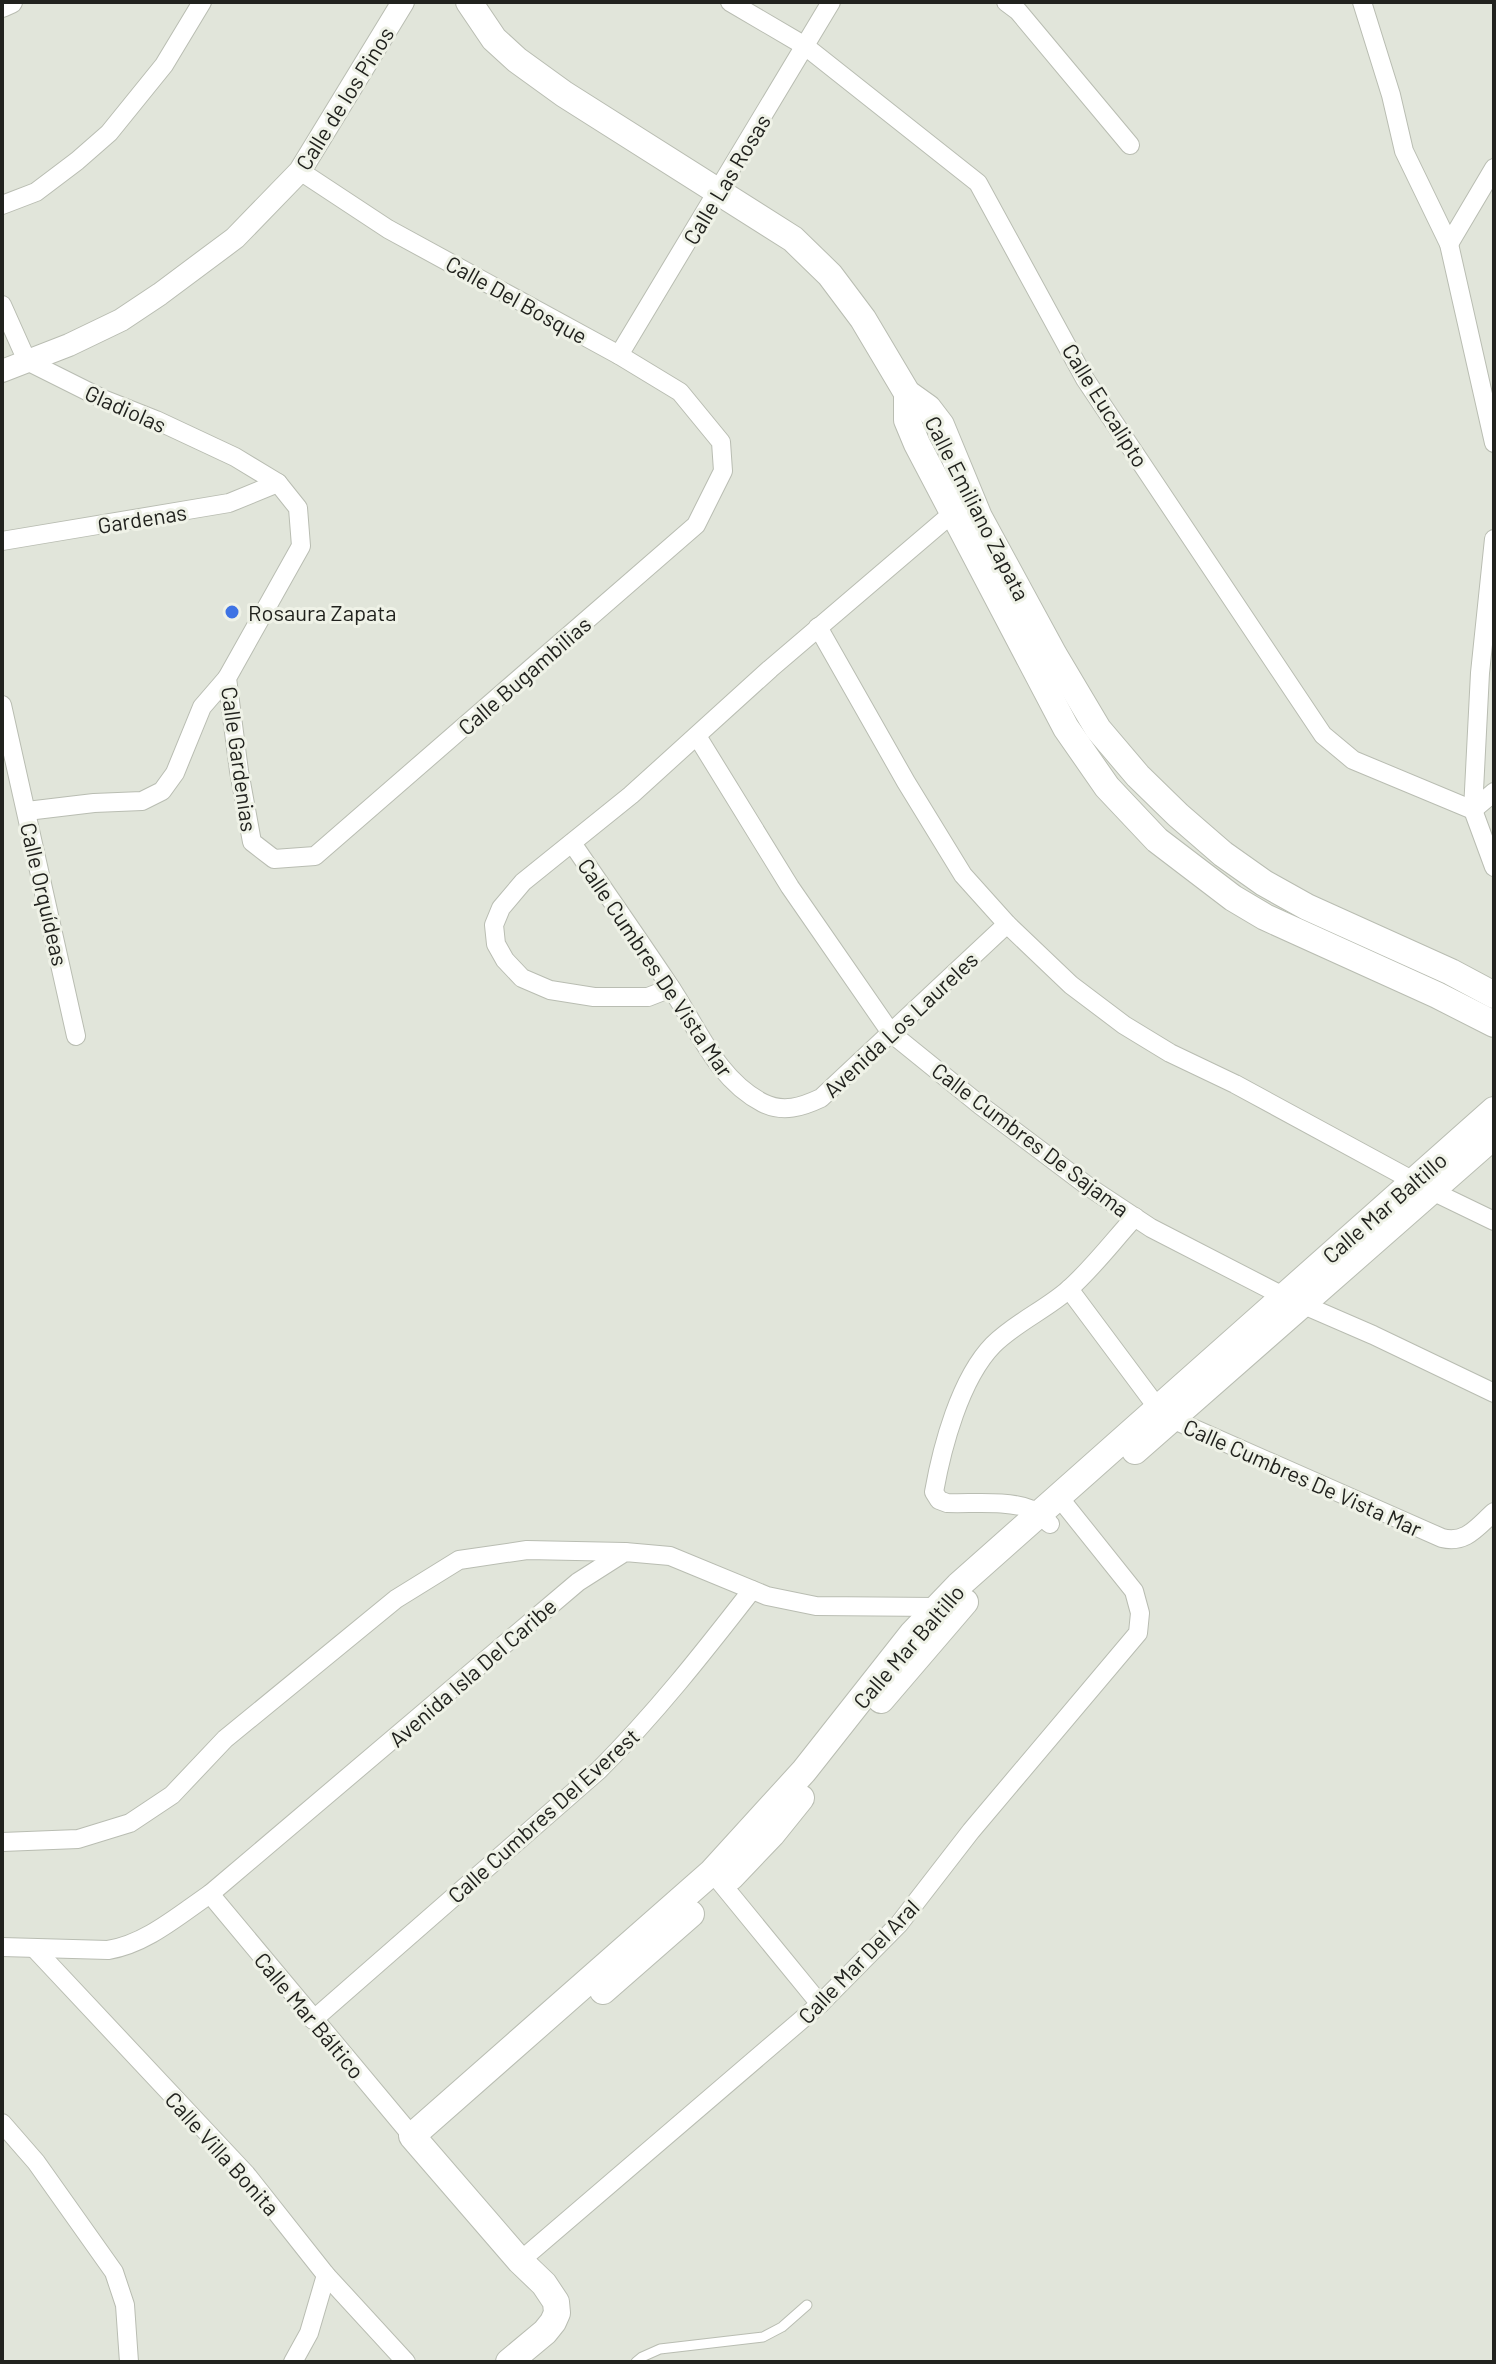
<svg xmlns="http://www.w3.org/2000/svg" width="1496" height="2364" viewBox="0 0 1496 2364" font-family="Barlow,sans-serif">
	<rect width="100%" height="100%" fill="#e1e5da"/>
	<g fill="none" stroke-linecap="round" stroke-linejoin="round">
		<g stroke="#b9bdb2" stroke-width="11">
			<path id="service" d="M636,2362l6,-5 18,-8 103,-12 19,-10 25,-22"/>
		</g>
		<g stroke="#b9bdb2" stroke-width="20">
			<g id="minor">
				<path d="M730,2l75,44 173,137 107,196 238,356 30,25 120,50"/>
				<path d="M1006,2l12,9 112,134"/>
				<path d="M1362,2l29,93 13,56 45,93 45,199"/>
				<path d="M2,205l34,-13 41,-31 32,-28 55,-68 38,-63"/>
				<path d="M1449,244l45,-76"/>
				<path d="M2,305l25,56 76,38 53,21 79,37 43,26 20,25 3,38 -74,132 12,93 13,71 22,17 41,-3 381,-331 27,-54 -2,-29 -41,-50 -61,-37 -231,-126 -88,-58"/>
				<path d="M619,355l212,-353"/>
				<path d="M1494,539l-14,134 -7,137 21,57"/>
				<path d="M2,541l227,-38 49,-20"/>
				<path d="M818,627l88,155 57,93 44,49 64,61 53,40 46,28 65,31 197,107 62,30"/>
				<path d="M2,705l74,331"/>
				<path d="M697,736l93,151 101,146 89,72 109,82 62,41 132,68 90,39 121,58"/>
				<path d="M1473,810l21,-18"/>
				<path d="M27,811l67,-8 48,-2 20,-10 13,-18 27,-66 25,-29"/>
				<path d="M572,843c32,47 65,94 97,142 28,41 47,94 94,118 20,10 39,4 58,-5l186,-174"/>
				<path d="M671,988l-23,9h-54l-44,-7 -28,-12 -17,-18 -9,-16 -2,-19 7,-17 22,-26 108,-87 139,-126 191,-163"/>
				<path d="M1069,1289l88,118 15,12 270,119c24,6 35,-11 52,-26"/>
				<path d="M1050,1524c-7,-6 -12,-12 -20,-15 -22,-9 -59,-5 -83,-6l-8,-3 -5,-8c8,-45 26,-113 59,-147 22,-22 52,-35 75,-55 24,-21 45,-49 67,-73"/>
				<path d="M2,1842l76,-3 52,-16 42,-28 53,-56 171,-140 63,-39 68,-10 98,2"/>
				<path d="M712,1872l108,132"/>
				<path d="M210,1894l202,242"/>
				<path d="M2,1947l106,3c38,-6 71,-35 102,-56l368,-312 47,-30 45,4 97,40 49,10 120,1 6,4"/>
				<path d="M35,1949l211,225 80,101 80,87"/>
				<path d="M313,2020l286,-250c56,-56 104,-117 153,-180"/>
				<path d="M2,2123l34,39 78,110 11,33 4,57"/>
				<path d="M520,2261l300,-257 79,-80 72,-93 167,-198 2,-20 -6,-22 -76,-95"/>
				<path d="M293,2362l16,-29 17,-58"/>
			</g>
		</g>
		<g stroke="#b9bdb2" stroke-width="24">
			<g id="tertiary">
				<path d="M2,6l9,-4"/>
				<path d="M2,371l67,-26 52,-25 39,-26 75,-56 65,-67 103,-169"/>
			</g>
		</g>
		<g stroke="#b9bdb2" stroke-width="28">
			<g id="secondary">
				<path d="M469,2l25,37 23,21 47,34 229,145 37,36 33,44 44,74 21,15 13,17 38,92 75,138 44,74 40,47 40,39 45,39 41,29 43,24 144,65 43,23"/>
				<path d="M907,393v27l10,24 149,284 41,59 50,53 76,58 32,19 172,78 57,29"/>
				<path d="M1135,1451l359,-315"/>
				<path d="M881,1700l84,-98"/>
				<path d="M731,1877l41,-43 29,-36"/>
				<path d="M603,1991l88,-77"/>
				<path d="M509,2362l36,-30 8,-10 4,-9 -1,-11 -12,-18 -24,-23 -108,-125 300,-264 92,-101 108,-137 47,-49 535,-475"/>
			</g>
		</g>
		<use href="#service" stroke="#fff" stroke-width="9"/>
		<use href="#minor" stroke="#fff" stroke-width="18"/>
		<use href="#tertiary" stroke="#fff" stroke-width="22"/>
		<use href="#secondary" stroke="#fff" stroke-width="26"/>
	</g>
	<circle fill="#3e73e4" stroke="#eff2e7" stroke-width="3" cx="232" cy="612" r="8"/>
	<g text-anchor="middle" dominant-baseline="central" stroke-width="6" stroke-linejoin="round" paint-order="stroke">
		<g font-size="22" fill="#21221e" stroke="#eff2e7">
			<text transform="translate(344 98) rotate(-58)">Calle de los Pinos</text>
			<text transform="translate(726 179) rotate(-59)">Calle Las Rosas</text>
			<text transform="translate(517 299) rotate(29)">Calle Del Bosque</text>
			<text transform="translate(1106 405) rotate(58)">Calle Eucalipto</text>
			<text transform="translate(126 408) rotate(24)">Gladiolas</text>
			<text transform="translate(978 508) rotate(63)">Calle Emiliano Zapata</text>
			<text transform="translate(142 518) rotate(-9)">Gardenas</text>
			<text transform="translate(524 675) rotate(-41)">Calle Bugambilias</text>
			<text transform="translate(240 759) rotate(82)">Calle Gardenias</text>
			<text transform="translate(45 894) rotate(77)">Calle Orquídeas</text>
			<text transform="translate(656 967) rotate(56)">Calle Cumbres De Vista Mar</text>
			<text transform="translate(900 1024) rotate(-43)">Avenida Los Laureles</text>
			<text transform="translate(1031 1139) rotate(37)">Calle Cumbres De Sajama</text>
			<text transform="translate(1384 1207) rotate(-41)">Calle Mar Baltillo</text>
			<text transform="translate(1303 1477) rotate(24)">Calle Cumbres De Vista Mar</text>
			<text transform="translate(908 1646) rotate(-49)">Calle Mar Baltillo</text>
			<text transform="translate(472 1672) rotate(-41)">Avenida Isla Del Caribe</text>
			<text transform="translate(543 1815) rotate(-42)">Calle Cumbres Del Everest</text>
			<text transform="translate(858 1961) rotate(-46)">Calle Mar Del Aral</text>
			<text transform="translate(310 2015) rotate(50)">Calle Mar Báltico</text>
			<text transform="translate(223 2153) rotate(48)">Calle Villa Bonita</text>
		</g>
		<g font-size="22" fill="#21221e" stroke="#eff2e7" text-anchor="start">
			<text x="248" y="612">Rosaura Zapata</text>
		</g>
	</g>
	<rect width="1496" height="2364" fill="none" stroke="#21221e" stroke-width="8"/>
</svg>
